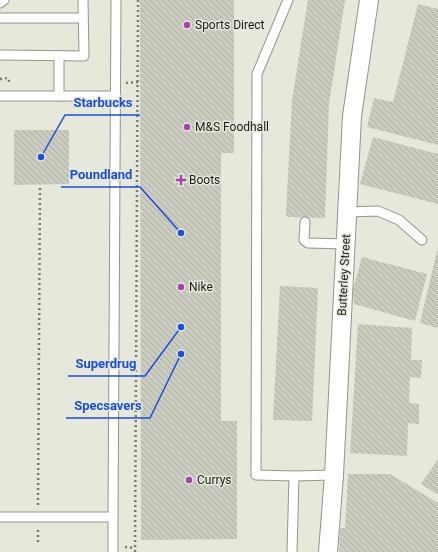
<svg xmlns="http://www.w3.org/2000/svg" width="438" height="552" viewBox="0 0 438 552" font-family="Roboto,sans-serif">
	<defs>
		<pattern id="building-back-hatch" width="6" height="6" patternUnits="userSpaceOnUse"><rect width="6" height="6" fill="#caccc0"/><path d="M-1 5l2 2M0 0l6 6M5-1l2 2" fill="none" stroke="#adafa4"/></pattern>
	</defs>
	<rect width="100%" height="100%" fill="#e6e8dc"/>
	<g fill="url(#building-back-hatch)">
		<path d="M140,0h94v153h-13v268h16v118l-96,1z"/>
		<path d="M308,0h37l-16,104 -4,114 -38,-1 -1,-3 6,-114z"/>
		<path d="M418,4l20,5v136l-71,-18 7,-29 19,4z"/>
		<path d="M14,130h55v54l-55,1z"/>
		<path d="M373,137l65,17v50l-78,-20z"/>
		<path d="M437,251h1v77l-18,-5z"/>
		<path d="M362,257l65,17 -12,47 -61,-17 -1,-14z"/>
		<path d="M280,286l38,2 -6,133 -39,-1z"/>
		<path d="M358,324l54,4 -1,32h11l-1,18 -11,-1 -1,26 10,1v20l-11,-1 -1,33 -57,-3z"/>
		<path d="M438,459v36l-17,-11z"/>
		<path d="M348,474h42l48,29v49h-99l1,-24h5z"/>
	</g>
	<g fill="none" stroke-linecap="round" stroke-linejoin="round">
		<g stroke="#94968b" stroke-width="11">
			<g id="lane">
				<path d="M288,0l-31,74 -1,401 38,1"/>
				<path d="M0,3l4,-3"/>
				<path d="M0,18h83"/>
				<path d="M0,55l84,1 -1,-56"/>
				<path d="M59,56v40"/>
				<path d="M0,96h116"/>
				<path d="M347,212l31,-1 21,9 23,20"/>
				<path d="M305,222l-1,18 4,3 38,1"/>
				<path d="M0,517h113l3,-517"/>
				<path d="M113,517v35"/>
				<path d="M292,552l2,-76 40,-1"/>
			</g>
		</g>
		<g stroke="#94968b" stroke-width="20">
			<path id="street" d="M328,552l6,-77 18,-359 17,-116"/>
		</g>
		<g stroke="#797a72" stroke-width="2.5" stroke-dasharray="2 3" stroke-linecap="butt">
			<path d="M0,79l8,-1 2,6"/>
			<path d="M126,83l12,-1"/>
			<path d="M38,505l2,-319"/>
			<path d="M38,542v-14"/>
			<path d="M125,547l10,1"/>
			<path d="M135,552l3,-552"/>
		</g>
		<use href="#lane" stroke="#fff" stroke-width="9"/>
		<use href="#street" stroke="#fff" stroke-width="18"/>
	</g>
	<g fill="#a644ac" stroke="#e6e8dc" stroke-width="1.5">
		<circle cx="187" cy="25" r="4"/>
		<circle cx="187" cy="127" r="4"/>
		<path d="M179 174h4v4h4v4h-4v4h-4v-4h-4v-4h4z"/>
		<circle cx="181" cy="287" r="4"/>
		<circle cx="189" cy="480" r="4"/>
	</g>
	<g text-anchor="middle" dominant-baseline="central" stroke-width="3" stroke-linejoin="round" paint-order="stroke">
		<g font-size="12" fill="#1c1d19" stroke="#e6e8dc" text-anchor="start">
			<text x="195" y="25">Sports Direct</text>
			<text x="195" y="127">M&amp;S Foodhall</text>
			<text x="189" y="180">Boots</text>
			<text x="189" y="287">Nike</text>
			<text x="197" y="480">Currys</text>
		</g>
		<g font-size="12" fill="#1c1d19" stroke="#e6e8dc">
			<text transform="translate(344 275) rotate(-87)">Butterley Street</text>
		</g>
	</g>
	<path fill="none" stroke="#1d4ed8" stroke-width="1.5" d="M41 157L65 115H140M181 233L140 187H61M181 327L145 376H68M181 354L150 418H66"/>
	<g fill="#1d4ed8" stroke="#e6e8dc" stroke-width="1.5">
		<circle cx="41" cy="157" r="4"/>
		<circle cx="181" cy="233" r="4"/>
		<circle cx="181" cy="327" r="4"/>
		<circle cx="181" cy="354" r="4"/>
	</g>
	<g font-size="13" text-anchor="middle" font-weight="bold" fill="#1d4ed8" stroke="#e6e8dc" stroke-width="3" stroke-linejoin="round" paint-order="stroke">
		<text x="103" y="107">Starbucks</text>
		<text x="101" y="179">Poundland</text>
		<text x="106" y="368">Superdrug</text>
		<text x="108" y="410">Specsavers</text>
	</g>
</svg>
